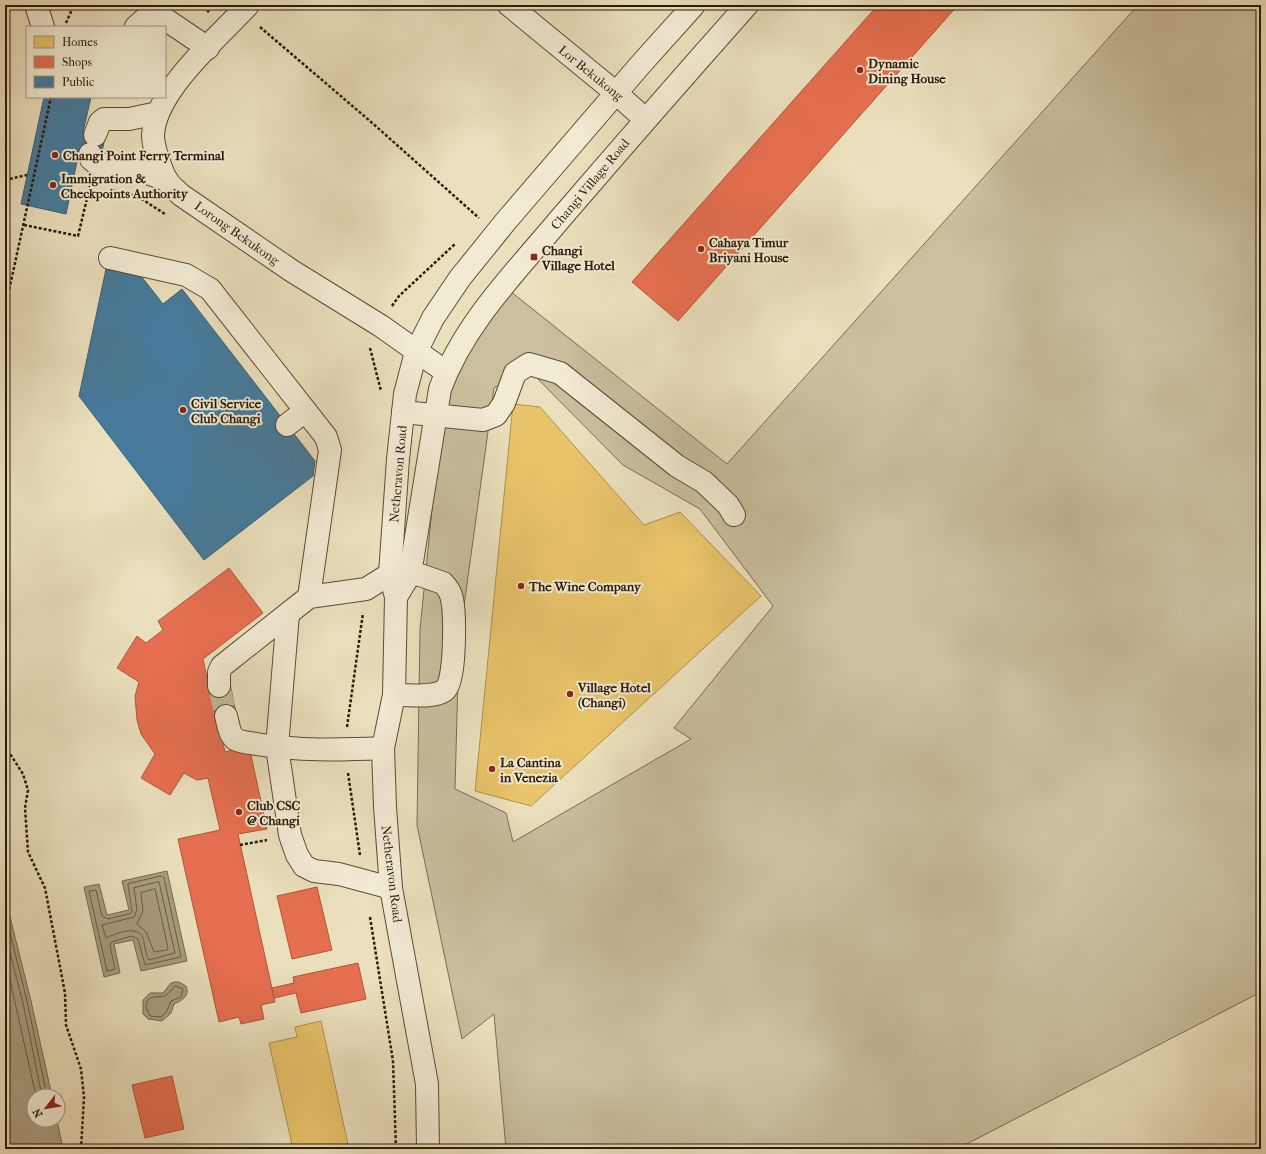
<svg xmlns="http://www.w3.org/2000/svg" width="1266" height="1154" viewBox="0 0 1266 1154" font-family="'IM FELL French Canon',serif">
	<rect width="100%" height="100%" fill="#ebe0bd"/>
	<filter id="stains"><feTurbulence type="fractalNoise" baseFrequency=".005" numOctaves="4"/><feColorMatrix values="0 0 0 0 .2 0 0 0 0 .09 0 0 0 0 .02 0 0 0 .5 -.17"/></filter>
	<radialGradient id="worn" r=".72"><stop offset=".6" stop-color="#630" stop-opacity="0"/><stop offset="1" stop-color="#630" stop-opacity=".3"/></radialGradient>
	<path fill="#cabf9e" stroke="#7a6d52" fill-rule="evenodd" d="M1138,5h123v987l-304,157h-451l-12,-135 -32,25 -45,-214 3,-195 22,-221 14,-48 54,-70 217,173zM527,368l96,97 77,44 73,97 -99,122 17,11 -178,103 -7,-29 -51,-24 4,-147 35,-254z"/>
	<g fill="#a99d7f" stroke="#76694f">
		<path d="M167,871l20,90 -46,10 -8,-31 -19,4 6,29 -16,4 -20,-90 15,-3 8,31 22,-5 -7,-29z"/>
		<path d="M5,897l26,104 21,95h-18v24h23l6,29h-58z"/>
		<path d="M175,982h4l7,4c4,10 -3,14 -12,18l-3,9 -9,8 -14,-2 -5,-5v-14l7,-7h13l8,-10z"/>
	</g>
	<g fill="#e9c46a" stroke="#af914c">
		<path d="M513,404l27,3 104,118 36,-13 81,84 -230,210 -56,-15z"/>
		<path d="M321,1021l28,128h-56l-24,-106 28,-6 -2,-10z"/>
	</g>
	<g fill="#e76f51" stroke="#ae563b">
		<path d="M878,5h80l-280,316 -46,-39z"/>
		<path d="M229,568l34,45 -60,46 6,29 21,-5 6,31 -19,5 8,33 24,-6 18,83 -29,5 37,168 -14,3 3,14 -23,5 -2,-7 -20,5 -41,-183 42,-9 -12,-52 -11,2 -13,-7 -14,22 -29,-17 14,-24 -14,-20 -4,-14 -2,-24 4,-14 -22,-14 20,-32 9,7 17,-13 -5,-9z"/>
		<path d="M317,887l15,63 -40,9 -15,-63z"/>
		<path d="M358,963l8,36 -65,14 -5,-20 -22,5 -2,-10 22,-5 -1,-6z"/>
		<path d="M172,1076l12,53 -39,9 -13,-53z"/>
	</g>
	<g fill="#457b9d" stroke="#3d5e70">
		<path d="M44,97h47l-8,35 22,5 -4,20 -22,-5 -13,62 -45,-10z"/>
		<path d="M106,269l35,7 22,28 19,-15 133,172 -2,15 -109,84 -125,-164z"/>
	</g>
	<g fill="none" stroke-linecap="round" stroke-linejoin="round">
		<g stroke="#695c43" stroke-width="1">
			<path d="M162,876l2,2 17,79 -36,8 -7,-26 -6,-3 -21,6 -1,4 5,23 -8,2 -18,-80 7,-1 6,26 6,3 21,-5 3,-2 -4,-28z"/>
			<path d="M159,882l16,71 -26,7c-4,-6 -4,-15 -6,-22 -5,-14 -29,-4 -37,0l-4,-13 32,-8 3,-7 -3,-22z"/>
			<path d="M155,889l13,59 -1,2 -13,2 -8,-20 -9,-8 6,-13 -2,-18z"/>
			<path d="M5,913l22,88 20,95"/>
			<path d="M5,933l18,70 19,93"/>
			<path d="M5,958l31,138"/>
			<path d="M176,986l7,3 -2,8 -10,4 -4,10 -6,6 -11,-1 -4,-9c1,-13 10,-9 19,-11z"/>
		</g>
		<path stroke="#c4b999" stroke-width="22" stroke-dasharray="22 11" stroke-linecap="butt" d="M219,686l7,30"/>
		<g stroke="#5a4c34" stroke-width="24">
			<g id="minor">
				<path d="M36,5l7,22"/>
				<path d="M248,5c-29,32 -94,86 -95,131 0,10 8,34 13,43 3,6 10,11 15,16l111,76 89,55 65,46"/>
				<path d="M509,5l107,88 29,26"/>
				<path d="M136,27l11,-10 12,-2 49,33"/>
				<path d="M95,135l5,-13 4,-3h25l29,-6"/>
				<path d="M90,154l1,5 7,6c27,-2 43,6 69,15"/>
				<path d="M110,258l76,17 24,14 116,148 4,13 -21,147"/>
				<path d="M403,412l80,8 13,-5 8,-12 11,-30 14,-9 31,9 117,93 27,16 24,23 6,10"/>
				<path d="M287,425l18,-14"/>
				<path d="M396,597l14,-23 30,-185c24,-66 76,-117 120,-170 62,-72 124,-143 187,-214"/>
				<path d="M288,614l-11,133 13,88 7,20 7,11 10,5 25,3 52,14"/>
				<path d="M219,686v-14l3,-6 87,-69 57,-8 24,-15 30,1 23,8c4,4 8,10 9,16 3,14 4,83 -7,91 -12,9 -36,4 -51,5"/>
				<path d="M226,716c2,7 3,18 9,23 5,3 15,4 21,5 42,7 84,6 127,4"/>
				<path d="M428,1149l-1,-65 -36,-196 -6,-81 -2,-59 11,-53 2,-98 -6,-23 8,-115 7,-65 11,-42 17,-34 27,-40 46,-57 135,-157 53,-59"/>
			</g>
		</g>
		<g stroke="#291b07" stroke-width="2.5" stroke-dasharray="3 2" stroke-linecap="butt">
			<path d="M199,5l10,7"/>
			<path d="M552,9l4,-4"/>
			<path d="M66,23l8,-18"/>
			<path d="M260,27l110,94 109,97"/>
			<path d="M5,180l22,-5"/>
			<path d="M112,190l21,5"/>
			<path d="M137,196l28,18"/>
			<path d="M24,225l54,11 12,-50"/>
			<path d="M392,306l7,-10 56,-52"/>
			<path d="M5,309l46,-212"/>
			<path d="M370,348l11,43"/>
			<path d="M347,727l16,-114"/>
			<path d="M5,746l18,28 5,16 -3,18 3,44 17,36 20,105 1,32 15,44 3,28 -3,52"/>
			<path d="M348,773l12,82"/>
			<path d="M240,845l27,-5"/>
			<path d="M370,917l23,144 3,88"/>
		</g>
		<use href="#minor" stroke="#f2ebd4" stroke-width="22"/>
	</g>
	<g fill="#8f2418" stroke="#f2ebd4" stroke-width="1.5">
		<circle cx="860" cy="70" r="4"/>
		<circle cx="55" cy="155" r="4"/>
		<circle cx="53" cy="185" r="4"/>
		<circle cx="701" cy="249" r="4"/>
		<rect x="530" y="253" width="8" height="8" rx="2"/>
		<circle cx="183" cy="410" r="4"/>
		<circle cx="521" cy="586" r="4"/>
		<circle cx="570" cy="694" r="4"/>
		<circle cx="492" cy="769" r="4"/>
		<circle cx="239" cy="812" r="4"/>
	</g>
	<g text-anchor="middle" dominant-baseline="central" stroke-width="4" stroke-linejoin="round" paint-order="stroke">
		<g font-size="13" font-weight="bold" fill="#291b07" stroke="#f2ebd4" text-anchor="start">
			<text x="868" y="63">Dynamic<tspan x="868" dy="15">Dining House</tspan></text>
			<text x="63" y="155">Changi Point Ferry Terminal</text>
			<text x="61" y="178">Immigration &amp;<tspan x="61" dy="15">Checkpoints Authority</tspan></text>
			<text x="709" y="242">Cahaya Timur<tspan x="709" dy="15">Briyani House</tspan></text>
			<text x="542" y="250">Changi<tspan x="542" dy="15">Village Hotel</tspan></text>
			<text x="191" y="403">Civil Service<tspan x="191" dy="15">Club Changi</tspan></text>
			<text x="529" y="586">The Wine Company</text>
			<text x="578" y="687">Village Hotel<tspan x="578" dy="15">(Changi)</tspan></text>
			<text x="500" y="762">La Cantina<tspan x="500" dy="15">in Venezia</tspan></text>
			<text x="247" y="805">Club CSC<tspan x="247" dy="15">@ Changi</tspan></text>
		</g>
		<g font-size="13" fill="#291b07" stroke="#f2ebd4">
			<text transform="translate(591 73) rotate(39)">Lor Bekukong</text>
			<text transform="translate(590 184) rotate(-50)">Changi Village Road</text>
			<text transform="translate(237 233) rotate(35)">Lorong Bekukong</text>
			<text transform="translate(398 474) rotate(-85)">Netheravon Road</text>
			<text transform="translate(392 874) rotate(83)">Netheravon Road</text>
		</g>
	</g>
	<rect width="1266" height="1154" fill="none" stroke="#ebe0bd" stroke-width="20"/>
	<rect x="6" y="6" width="1254" height="1142" fill="none" stroke="#291b07" stroke-width="2"/>
	<rect x="10" y="10" width="1246" height="1134" fill="none" stroke="#291b07"/>
	<rect x="26" y="26" width="140" height="72" fill="#f2ebd4" stroke="#a29882"/>
	<rect x="34" y="36" width="20" height="12" fill="#e9c46a" stroke="#a29882"/>
	<text x="62" y="46" font-size="12" fill="#291b07">Homes</text>
	<rect x="34" y="56" width="20" height="12" fill="#e76f51" stroke="#a29882"/>
	<text x="62" y="66" font-size="12" fill="#291b07">Shops</text>
	<rect x="34" y="76" width="20" height="12" fill="#457b9d" stroke="#a29882"/>
	<text x="62" y="86" font-size="12" fill="#291b07">Public</text>
	<g transform="translate(46 1108) rotate(239)"><circle r="19" fill="#f2ebd4" stroke="#a29882"/>
	<path d="M0-3L7 15L0 10L-7 15Z" fill="#8f2418"/>
	<text y="-6" font-size="11" font-weight="bold" text-anchor="middle" fill="#291b07">N</text>
	</g>
	<rect width="100%" height="100%" filter="url(#stains)"/>
	<rect width="100%" height="100%" fill="url(#worn)"/>
</svg>
